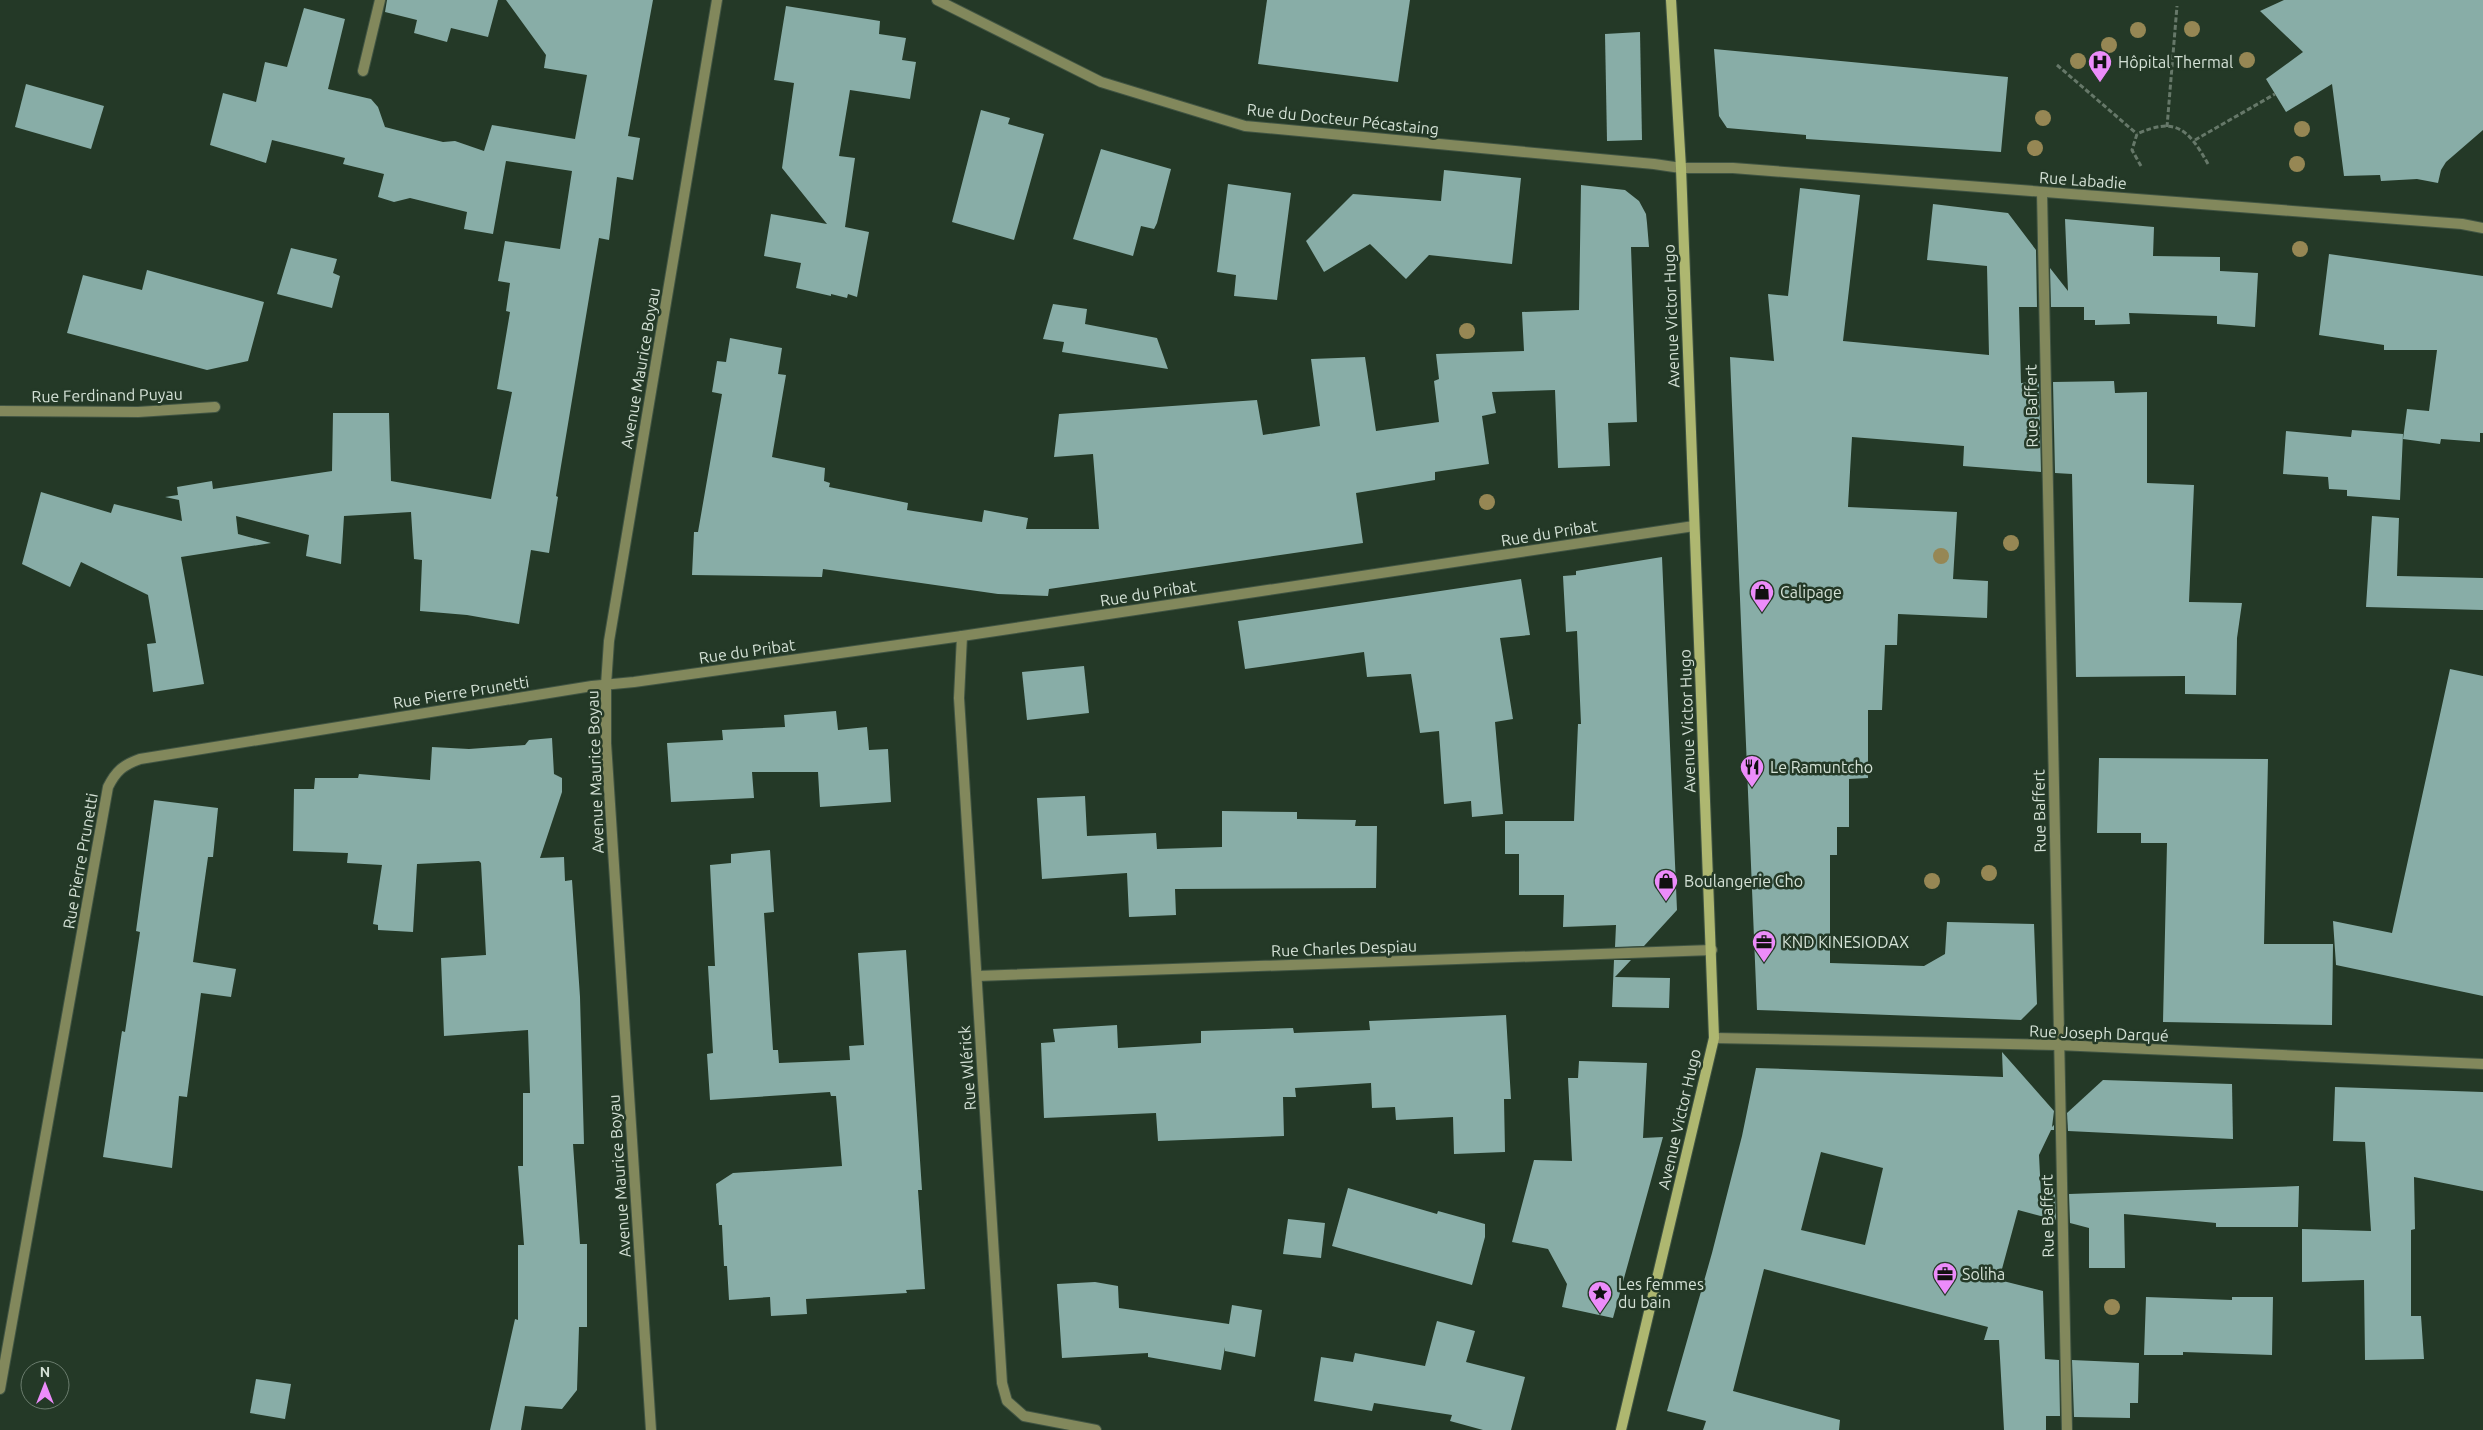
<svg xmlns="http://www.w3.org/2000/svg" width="2483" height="1430" viewBox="0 0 2483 1430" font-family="Ubuntu,sans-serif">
	<rect width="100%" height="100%" fill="#243927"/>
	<g fill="#88ada7" fill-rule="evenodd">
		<path d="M387,0h111l-10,37 -37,-9 -4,14 -33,-9 3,-13 -32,-8z"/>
		<path d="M506,0h147l-25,136 12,2 -7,42 -16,-3 -8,63 -10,-2 -43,258 2,1 -9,56 -18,-3 -12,74 -52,-9 -47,-4 2,-51 -8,-1 -3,-47 -67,4 -3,48 -35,-8 3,-21 -73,-19 2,18 33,9 -90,14 23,127 -51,8 -6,-48 9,-1 -8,-48 -67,-33 -11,25 -48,-23 19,-72 70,21 3,-9 68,17 -3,-21 -14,-3 13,-2 -1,-8 35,-6 1,8 119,-18 1,-58h56l2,68 100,18 21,-107 -15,-3 13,-77 -4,-1 4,-28 -12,-2 7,-40 55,8 12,-78 -66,-10 -13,73 -29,-5 3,-17 -57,-14 -16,4 -16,-5 6,-23 -41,-10 2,-6 -73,-18 -6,23 -56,-18 13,-52 33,9 9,-40 22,5 17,-59 41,11 -17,70 43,10 7,8 7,20 58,15 12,-1 29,10 8,-26 83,14 12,-64 -43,-7 2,-13z"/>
		<path d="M1267,0h143l-12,82 -140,-18z"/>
		<path d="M2284,0h199v130l-37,32 -5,8 -3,13 -21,-4 -36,2 -1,-6 -36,1 -12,-92 -46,28 -20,-33 37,-27 -43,-41z"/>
		<path d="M786,6l94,15 -1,13 27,4 -4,22 14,2 -6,37 -60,-9 -11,66 16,2 -10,69 24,5 -12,65 -9,-3 -1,4 -16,-4v2l-35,-8 5,-25 -37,-7 7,-42 56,10 -45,-56 12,-85 -20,-3z"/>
		<path d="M1640,32l2,108 -35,1 -2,-107z"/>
		<path d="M1714,49l294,28 -7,75 -195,-13v-4l-79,-7 -8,-12z"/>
		<path d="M26,84l78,22 -13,43 -76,-22z"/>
		<path d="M981,110l29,8 -2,6 36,10 -30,106 -62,-18z"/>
		<path d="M1101,149l70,20 -14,54 -3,6 -13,-3 -8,30 -60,-17z"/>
		<path d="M1444,170l77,8 -9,86 -83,-9 -23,24 -36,-35 -46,28 -18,-31 47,-47 88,7z"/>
		<path d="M1228,184l63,9 -14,107 -43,-4 2,-21 -19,-3z"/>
		<path d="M1581,185l44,5 14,11 7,13 1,9 2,24h-18l6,175 -29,1 2,43 -52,2 -3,-78 -63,2 4,21 -14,3 7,48 -54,8v8l-79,13 7,50 -314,46 -1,7 -50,-2 -175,-25 -1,8 -130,-2 2,-43h4l24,-138 -10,-2 5,-31 9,1 4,-24 52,10 -4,26 8,1 -14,82 53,11 -1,13 6,2 -1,4 79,16 -1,7 75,12 2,-12 44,8 -2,11h73l-6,-75 -39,3 5,-43 198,-14 6,35 57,-9 -9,-67 54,-2 11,74 63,-9 -5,-41 5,-2 -3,-25 88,-3 -2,-39 57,-2z"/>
		<path d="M1800,188l60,7 -17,146 146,14 -2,-89 -60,-6 6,-56 75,9 28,37 1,57h-18l2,76 18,-1 2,90 -78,-6 1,-20 -112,-9 -4,70 109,5 -4,67 35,2 -1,37 -89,-4 -1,31h-12l-3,65h-14v68l-19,1v48h-12v28h-7v108l94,3 21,-12 2,-32 87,2 3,80 -16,16 -264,-10 -27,-653 44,4 -6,-67 20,2z"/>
		<path d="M2065,219l89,8 -1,29 67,1v14l38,2 -3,54 -38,-3v-8l-88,-3 1,11 -35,1v-5h-11v-13h-33l-1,-39 18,23z"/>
		<path d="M291,248l46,11 -4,14 7,3 -8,32 -55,-14z"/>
		<path d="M2329,254l154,22v157h-3v9l-39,-3 -1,5 -37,-5 4,-30 22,2 8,-61h-53v-5l-65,-10z"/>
		<path d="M147,270l117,32 -16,59 -41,9 -140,-37 16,-58 59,15z"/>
		<path d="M1053,304l34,5 -2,15 72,14 11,31 -106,-17 2,-10 -21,-3z"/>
		<path d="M2114,381l1,12 32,-1v91l47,2 -5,117 53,1 -5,35 -1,57 -51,-1v-18l-109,1 -4,-203 -17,-1 -2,-91z"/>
		<path d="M2352,430l51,4 -3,66 -53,-4v-6l-18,-1 -1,-12 -45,-3 3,-43 65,6z"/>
		<path d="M2372,516l27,2 -2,58 86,2v32l-117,-3z"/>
		<path d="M1662,557l15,353 -33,36 -29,1 1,-22 -53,2 1,-32h-45v-41h-14v-33h69l4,-97h3l-4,-93 -11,1 -3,-56 13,-1v-4z"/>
		<path d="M1521,579l9,56 -30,3 13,81 -18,3 8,92 -31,3 -1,-16 -27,3 -5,-73 -19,2 -9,-59 -44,3 -3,-25 -119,17 -7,-48z"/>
		<path d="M1084,666l5,47 -62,7 -5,-48z"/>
		<path d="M2450,669l33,7v320l-147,-31 -3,-44 59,12z"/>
		<path d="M836,711l2,19 29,-3 2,23 19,-1 3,53 -71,5 -2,-35h-66l2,26 -83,4 -4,-59 56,-3 -1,-10 63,-3 -1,-12z"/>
		<path d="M552,738l2,36 8,4v14l-22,66 24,-1 1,24 7,-1 8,117 4,147h-11l7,100h7v83h-8l-2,63 -15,19 -37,-3 -4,24h-31l25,-111 3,1v-75h6l-6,-79h5v-73h7l-2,-63 -84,6 -3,-78 45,-3 -5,-92 -2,-2 -62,3 -4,68 -35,-2v-5l-5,-1 9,-59 -35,-2 1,-10 -55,-2 1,-62h20l1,-11h43l1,-4 71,6 2,-33 37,2 56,-4 4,-5z"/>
		<path d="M2099,758l169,1 -4,185h69l-1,81 -169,-3 4,-179h-26v-10h-44z"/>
		<path d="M1085,796l2,40 69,-3 1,16 65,-2v-36l75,1v7l59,1 -1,6h22l-1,62 -201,1 1,26 -47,2 -2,-44 -85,6 -5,-81z"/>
		<path d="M154,800l64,8 -5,49h-5l-15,105 43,7 -5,28 -30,-4 -14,104 -8,-1 -7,72 -69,-11 19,-126 3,1 15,-100 -4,-1z"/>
		<path d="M770,850l4,62 -10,1 9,137h5l1,13 71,-3 -1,-14 15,-1 -6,-92 48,-3 16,240h-4l7,99 -19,1 1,3 -101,6 1,15 -36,2 -1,-19 -41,3 -2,-34h-3l-2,-41h-3l-3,-41 17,-11 109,-7 -6,-70h-5l-1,-4 -120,8 -3,-46 6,-1 -5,-87h7l-5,-101 21,-2v-9z"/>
		<path d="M1614,960h17l-16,17 55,1 -1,30 -57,-1z"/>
		<path d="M1506,1015l5,84h-7l1,53 -51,2 -1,-37 -57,3 -1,-13 -23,1 -1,-25 -76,5 1,9h-13l1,39 -126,5 -2,-28 -112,5 -3,-75 14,-1 -2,-13 64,-4 1,23 83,-5v-12l92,-3 1,5 76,-3 -1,-9z"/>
		<path d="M2002,1052l52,59 -2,16 2,-2v5h-3l-12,25 2,40 14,-1 1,26 -38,-10 -19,70 44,11 2,68 14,1 1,56h-14v14h-42l-5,-90h-15l4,-13 -224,-58 -31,122 107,29 -1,10h-136l3,-9 -39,-10 45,-158 30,-117 14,-68 247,9zM1821,1152l62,16 -18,77 -64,-15z"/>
		<path d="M1579,1061l68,2 -4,75 20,-1 -50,181 -51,-11 5,-23 -19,-35 -36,-7 22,-82 38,1 -4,-83h10z"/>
		<path d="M2103,1080l129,4 1,55 -165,-8 -1,-18z"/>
		<path d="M2335,1087l148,5v99l-69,-14 1,52 -4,1v86h10l3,43 -59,1 -1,-80 -62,2v-53l69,2 -6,-89 -32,-1z"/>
		<path d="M2299,1186l-1,41h-82v-4l-92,-9 1,54h-36v-40l-19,-5 -1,-29z"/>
		<path d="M1348,1188l89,26 1,-3 47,13v13l-13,48 -140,-39z"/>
		<path d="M1288,1219l37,4 -4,35 -38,-4z"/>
		<path d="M1095,1282l23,4 1,22 110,16 3,-19 30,5 -7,47 -30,-6v-4l-4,23 -73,-13v-4l-86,5 -5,-74z"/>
		<path d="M2146,1297l86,3v-3h41l-1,58 -89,-3v3h-39z"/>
		<path d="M1437,1321l38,10 -9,31 59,15 -14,53h-28l-33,-9 2,-6 -78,-12 -2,8 -58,-10 7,-44 32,5 2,-9 70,13z"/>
		<path d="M2072,1360l67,3 -1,40h-8v15l-56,-1z"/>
		<path d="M256,1379l35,5 -6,35 -35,-6z"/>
	</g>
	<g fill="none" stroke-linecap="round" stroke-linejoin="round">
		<g stroke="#405443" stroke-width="12">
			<g id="minor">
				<path d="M937,0l164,82 144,44 409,38 27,4h52l729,56 21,4"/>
				<path d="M363,71l17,-71"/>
				<path d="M2042,192l25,1238"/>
				<path d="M0,411l138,1 77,-5"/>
				<path d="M962,636l-3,62 43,685 5,18 17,15 72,14"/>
				<path d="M977,976l735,-26"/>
				<path d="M1714,1038l344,7 425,19"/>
				<path d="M0,1389l108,-602c8,-16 15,-22 32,-28l452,-73 42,-4 328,-46 732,-110"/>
				<path d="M651,1430l-45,-687v-58l3,-44 108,-641"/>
			</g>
		</g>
		<g stroke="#405443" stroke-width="12">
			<path id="secondary" d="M1621,1430l93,-392 -33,-870 -10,-168"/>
		</g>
		<g stroke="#667869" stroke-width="3" stroke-dasharray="5 2.5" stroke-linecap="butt">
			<path d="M2057,65l80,69"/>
			<path d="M2167,127l10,-121"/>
			<path d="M2195,140l80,-46"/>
			<path d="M2141,166l-9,-16 5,-16c39,-18 52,-4 71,30"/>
		</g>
		<use href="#minor" stroke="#82885c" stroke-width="10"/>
		<use href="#secondary" stroke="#aeb770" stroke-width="10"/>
	</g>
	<g fill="#968754">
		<circle cx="2192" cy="29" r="8"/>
		<circle cx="2138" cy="30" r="8"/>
		<circle cx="2109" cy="45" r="8"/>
		<circle cx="2247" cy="60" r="8"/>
		<circle cx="2078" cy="61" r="8"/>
		<circle cx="2043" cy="118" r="8"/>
		<circle cx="2302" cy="129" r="8"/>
		<circle cx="2035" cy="148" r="8"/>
		<circle cx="2297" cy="164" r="8"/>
		<circle cx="2300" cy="249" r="8"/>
		<circle cx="1467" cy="331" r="8"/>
		<circle cx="1487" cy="502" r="8"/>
		<circle cx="2011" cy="543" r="8"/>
		<circle cx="1941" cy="556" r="8"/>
		<circle cx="1989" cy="873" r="8"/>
		<circle cx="1932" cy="881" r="8"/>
		<circle cx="2112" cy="1307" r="8"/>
	</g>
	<defs>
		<g id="hospital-pin" transform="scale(1.25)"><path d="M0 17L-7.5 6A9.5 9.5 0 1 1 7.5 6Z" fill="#ec8cfa" stroke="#243927"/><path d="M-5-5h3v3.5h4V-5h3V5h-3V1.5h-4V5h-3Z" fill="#111"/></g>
		<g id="shop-pin" transform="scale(1.25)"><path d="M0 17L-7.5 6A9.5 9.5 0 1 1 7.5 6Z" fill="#ec8cfa" stroke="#243927"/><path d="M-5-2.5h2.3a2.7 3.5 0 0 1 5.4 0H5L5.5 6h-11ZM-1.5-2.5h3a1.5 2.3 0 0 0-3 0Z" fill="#111"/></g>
		<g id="restaurant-pin" transform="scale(1.25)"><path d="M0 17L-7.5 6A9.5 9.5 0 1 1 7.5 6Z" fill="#ec8cfa" stroke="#243927"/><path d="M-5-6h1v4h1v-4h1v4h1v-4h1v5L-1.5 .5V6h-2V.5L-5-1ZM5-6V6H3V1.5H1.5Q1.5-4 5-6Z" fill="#111"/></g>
		<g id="office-pin" transform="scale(1.25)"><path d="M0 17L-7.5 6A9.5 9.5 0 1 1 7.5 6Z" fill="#ec8cfa" stroke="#243927"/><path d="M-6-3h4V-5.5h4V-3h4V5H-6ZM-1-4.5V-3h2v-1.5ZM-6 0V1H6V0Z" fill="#111"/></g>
		<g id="sight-pin" transform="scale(1.25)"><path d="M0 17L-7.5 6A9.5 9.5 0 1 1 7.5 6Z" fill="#ec8cfa" stroke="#243927"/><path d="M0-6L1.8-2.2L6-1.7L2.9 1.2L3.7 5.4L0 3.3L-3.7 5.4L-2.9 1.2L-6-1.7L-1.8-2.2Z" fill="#111"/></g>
	</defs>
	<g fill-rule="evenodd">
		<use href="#hospital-pin" x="2100" y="62"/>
		<use href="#shop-pin" x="1762" y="592"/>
		<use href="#restaurant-pin" x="1752" y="767"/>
		<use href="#shop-pin" x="1666" y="881"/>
		<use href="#office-pin" x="1764" y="942"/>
		<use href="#office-pin" x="1945" y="1274"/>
		<use href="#sight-pin" x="1600" y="1293"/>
	</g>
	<g text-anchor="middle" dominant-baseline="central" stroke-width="5" stroke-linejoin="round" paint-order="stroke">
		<g font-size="16" fill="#d4e1d6" stroke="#243927" text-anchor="start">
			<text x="2118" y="62">Hôpital Thermal</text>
			<text x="1780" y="592">Calipage</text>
			<text x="1770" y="767">Le Ramuntcho</text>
			<text x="1684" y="881">Boulangerie Cho</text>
			<text x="1782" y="942">KND KINESIODAX</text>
			<text x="1962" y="1274">Soliha</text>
			<text x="1618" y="1284">Les femmes<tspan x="1618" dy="18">du bain</tspan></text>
		</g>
		<g font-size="16" fill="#d4e1d6" stroke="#243927">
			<text transform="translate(1343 119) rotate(6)">Rue du Docteur Pécastaing</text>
			<text transform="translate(2083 180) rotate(4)">Rue Labadie</text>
			<text transform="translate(1671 316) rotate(-92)">Avenue Victor Hugo</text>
			<text transform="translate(640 368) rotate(-80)">Avenue Maurice Boyau</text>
			<text transform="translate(107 395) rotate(-1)">Rue Ferdinand Puyau</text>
			<text transform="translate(2031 406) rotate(-91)">Rue Baffert</text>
			<text transform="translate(1549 533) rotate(-9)">Rue du Pribat</text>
			<text transform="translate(1148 593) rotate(-9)">Rue du Pribat</text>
			<text transform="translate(747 651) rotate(-8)">Rue du Pribat</text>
			<text transform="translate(461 692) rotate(-9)">Rue Pierre Prunetti</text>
			<text transform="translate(1687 721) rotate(-92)">Avenue Victor Hugo</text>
			<text transform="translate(595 772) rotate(-92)">Avenue Maurice Boyau</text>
			<text transform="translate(2039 811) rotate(-91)">Rue Baffert</text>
			<text transform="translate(80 861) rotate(-80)">Rue Pierre Prunetti</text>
			<text transform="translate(1344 948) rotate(-2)">Rue Charles Despiau</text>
			<text transform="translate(2099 1033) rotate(2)">Rue Joseph Darqué</text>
			<text transform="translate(967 1068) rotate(-94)">Rue Wlérick</text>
			<text transform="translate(1679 1119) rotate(-77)">Avenue Victor Hugo</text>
			<text transform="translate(619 1176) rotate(-94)">Avenue Maurice Boyau</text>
			<text transform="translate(2047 1216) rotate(-91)">Rue Baffert</text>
		</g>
	</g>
	<g transform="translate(45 1385)"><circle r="24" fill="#243927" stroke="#6a7c6d"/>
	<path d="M0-4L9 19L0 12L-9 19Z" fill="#ec8cfa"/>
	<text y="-8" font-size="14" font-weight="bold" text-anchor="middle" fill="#d4e1d6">N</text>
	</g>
</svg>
